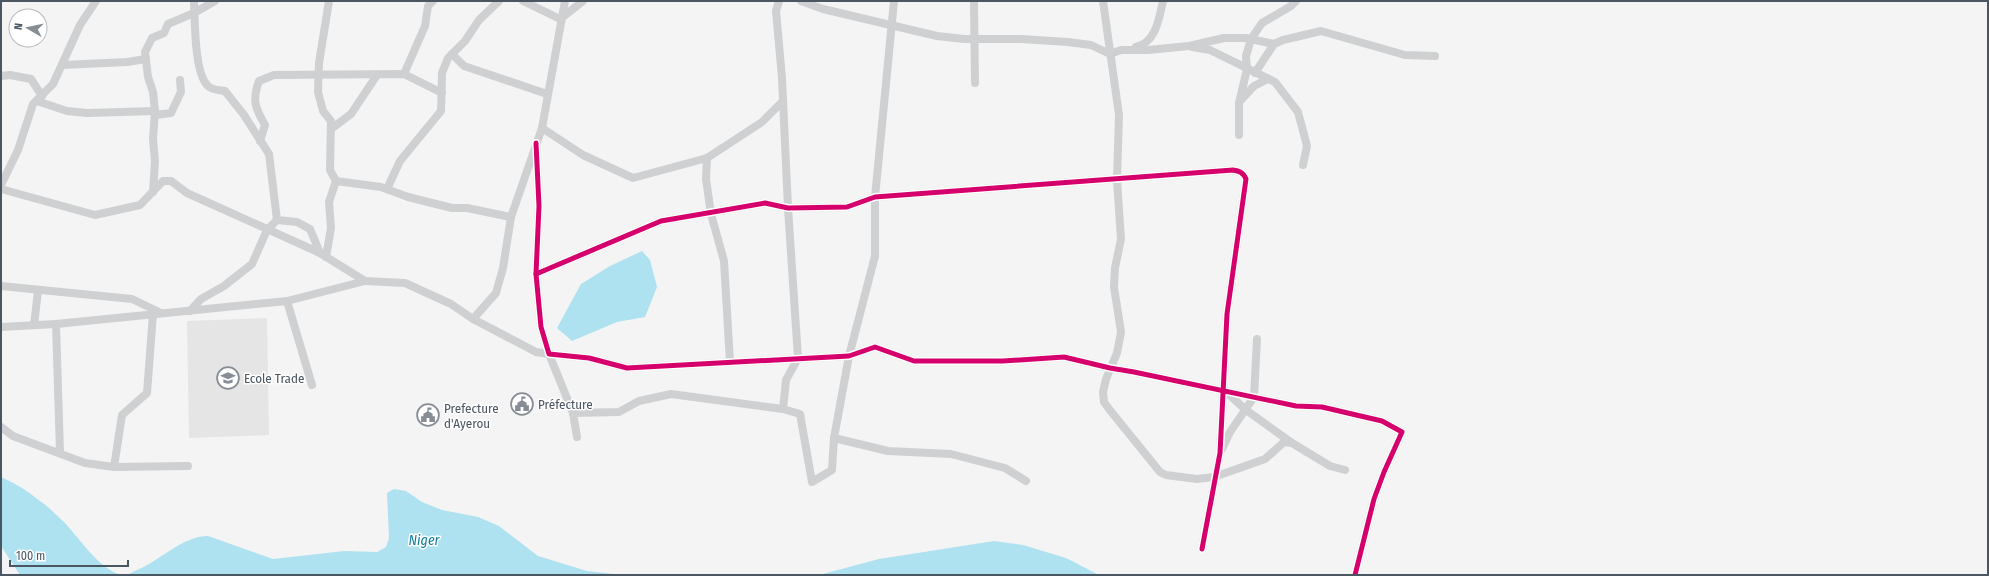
<svg xmlns="http://www.w3.org/2000/svg" width="1989" height="576" viewBox="0 0 1989 576" font-family="'Fira Sans Condensed',sans-serif">
	<rect width="100%" height="100%" fill="#f4f4f4"/>
	<path fill="#e6e5e6" d="M267,318l2,117 -80,3 -2,-117z"/>
	<g fill="#aee2f0">
		<path d="M642,251l8,9 7,27 -12,30 -28,5 -45,19 -15,-13 24,-44 29,-18z"/>
		<path d="M1,477c14,6 27,14 39,24 9,6 17,15 25,22 14,15 39,53 61,52 4,-1 8,-4 11,-5 24,-10 46,-34 71,-34l65,23 71,-8 33,1 9,-5 3,-9 -2,-45 7,-4 12,2 16,11 20,8 36,7 21,9 39,30 49,15 36,4h-603l-19,-29z"/>
		<path d="M994,541l29,4 43,13 33,17h-280l60,-16z"/>
	</g>
	<g fill="none" stroke-linecap="round" stroke-linejoin="round">
		<g stroke="#ced0d2" stroke-width="8">
			<path d="M194,1c1,19 0,72 14,85 4,4 11,4 17,5l19,24 25,39 8,66"/>
			<path d="M329,1l-10,62 -1,29 5,19 8,10 -1,49 6,11"/>
			<path d="M523,1l37,18 23,-18"/>
			<path d="M779,1l-3,10 6,67 6,130 10,150 -12,22 -3,29"/>
			<path d="M801,1l22,8 114,27 27,3h57l47,3 23,3 19,9 11,-4h27l41,-4 35,-8h22l28,6 9,-4 38,-9 84,24 30,1"/>
			<path d="M974,1l1,82"/>
			<path d="M1103,1l16,114 -2,65 4,59 -6,29 -1,19 7,45 -4,21 -11,26 -3,13 1,10 5,7 51,63 6,3 31,4 17,-2 51,-18 19,-17 8,1 38,23 15,4"/>
			<path d="M1136,47c20,-5 23,-28 27,-46"/>
			<path d="M1192,47l18,3 65,32 23,30 9,34 -4,19"/>
			<path d="M452,54l12,12 83,28"/>
			<path d="M62,65l65,-3 19,-3"/>
			<path d="M1255,73l19,-29"/>
			<path d="M404,74l21,-48 3,-20 5,-5"/>
			<path d="M1,76l9,-1 21,4 11,17"/>
			<path d="M37,101l30,10 20,2 68,-2"/>
			<path d="M1240,101l14,-15 14,-7"/>
			<path d="M155,115l16,-2 10,-21 -1,-12"/>
			<path d="M542,128l41,27 50,23 74,-20 55,-36 21,-21"/>
			<path d="M331,129l20,-15 26,-39"/>
			<path d="M1239,135v-32l8,-34 -1,-13 5,-17 11,-16 29,-17 5,-5"/>
			<path d="M260,141l5,-16c-10,-17 -13,-25 -6,-44l15,-6 130,-1 38,19"/>
			<path d="M536,143l3,63 -3,68 5,53 8,27 40,4 38,10 222,-12 26,-9 39,14h89l61,-4 46,11 24,4 162,34 26,1 60,14 20,11 -18,40 -10,27 -19,76"/>
			<path d="M707,158l-1,21 5,35 13,47 6,101"/>
			<path d="M1,185l17,-35 15,-46 20,-20 27,-59 16,-24"/>
			<path d="M1,189l94,26 45,-10 23,-24h8l16,12 133,60"/>
			<path d="M387,189l13,-28 41,-50 1,-38 6,-15 17,-17 14,-21 20,-19"/>
			<path d="M153,192l2,-31 -2,-22 2,-28 -2,-19 -5,-15 -3,-25 7,-14 12,-5 4,-9 26,-11 21,-12"/>
			<path d="M326,257l5,-29 -2,-26 7,-21 45,6 27,10 44,11h15l44,9"/>
			<path d="M536,274l125,-53 104,-18 23,5 59,-1 28,-10 358,-27c6,1 10,2 13,9l-19,135 -7,139 -18,96"/>
			<path d="M1,286l131,13 29,14"/>
			<path d="M287,301l25,84"/>
			<path d="M190,311l11,-12 23,-13 28,-22 15,-34 10,-10 20,2 13,7 10,24 45,28 40,2 46,21 22,15 63,33 13,2 24,59 4,24"/>
			<path d="M473,319l23,-26 7,-25 8,-51 31,-89 23,-127"/>
			<path d="M56,324l4,129"/>
			<path d="M34,325l4,-34"/>
			<path d="M1,327l55,-3 231,-23 78,-20"/>
			<path d="M1224,390l22,20 46,33"/>
			<path d="M573,413l46,-1 20,-11 32,-7 112,15 17,5 12,68 20,-12 2,-32 54,13 63,3 54,14 21,13"/>
			<path d="M1,427l12,9 72,27 29,4 74,-1"/>
			<path d="M834,438l15,-82 26,-100v-59l19,-196"/>
			<path d="M1222,449l8,-17 24,-35 3,-58"/>
			<path d="M114,467l8,-52 25,-22 6,-79"/>
		</g>
		<g stroke="#fff" stroke-width="8">
			<g id="cycleway">
				<path d="M536,143l3,63 -3,68 5,53 8,27 40,4 38,10 222,-12 26,-9 39,14h89l61,-4 46,11 24,4 162,34 26,1 60,14 20,11 -18,40 -10,27 -19,76"/>
				<path d="M536,274l125,-53 104,-18 23,5 59,-1 28,-10 358,-27c6,1 10,2 13,9l-19,135 -7,139 -18,96"/>
			</g>
		</g>
		<use href="#cycleway" stroke="#d6006c" stroke-width="5"/>
	</g>
	<defs>
		<g id="school-ring" transform="scale(1.15)"><circle r="9.5" fill="#fff" stroke="#868d94" stroke-width="1.5"/><path d="M0-5L7-2L0 1L-7-2ZM-4 1L0 2.5L4 1V4Q0 6-4 4Z" fill="#868d94"/></g>
		<g id="civic-ring" transform="scale(1.15)"><circle r="9.5" fill="#fff" stroke="#868d94" stroke-width="1.5"/><path d="M-.6-6.5H3V-4.5H.6V-3L4-1V1h2V6H-6V1h2V-1L-.6-3ZM-1.2 2.5V6h2.4V2.5Z" fill="#868d94"/></g>
	</defs>
	<g fill-rule="evenodd">
		<use href="#school-ring" x="228" y="378"/>
		<use href="#civic-ring" x="522" y="404"/>
		<use href="#civic-ring" x="428" y="415"/>
	</g>
	<g text-anchor="middle" dominant-baseline="central" stroke-width="3" stroke-linejoin="round" paint-order="stroke">
		<g font-size="13" fill="#4a5661" stroke="#fff" text-anchor="start">
			<text x="244" y="378">Ecole Trade</text>
			<text x="538" y="404">Préfecture</text>
			<text x="444" y="408">Prefecture<tspan x="444" dy="15">d'Ayerou</tspan></text>
		</g>
		<g font-size="14" font-style="italic" fill="#0c7c9b" stroke="#fff">
			<text x="424" y="540">Niger</text>
		</g>
	</g>
	<rect width="1989" height="576" fill="none" stroke="#4a5661" stroke-width="4"/>
	<g transform="translate(28 28) rotate(279)"><circle r="19" fill="#ffffff" stroke="#b7bbc0"/>
	<path d="M0-3L7 15L0 10L-7 15Z" fill="#868d94"/>
	<text y="-6" font-size="11" font-weight="bold" text-anchor="middle" fill="#4a5661">N</text>
	</g>
	<path d="M10 560v6h118v-6" fill="none" stroke="#4a5661" stroke-width="2"/>
	<text x="16" y="560" font-size="12" fill="#4a5661" stroke="#ffffff" stroke-width="3" paint-order="stroke">100 m</text>
</svg>
